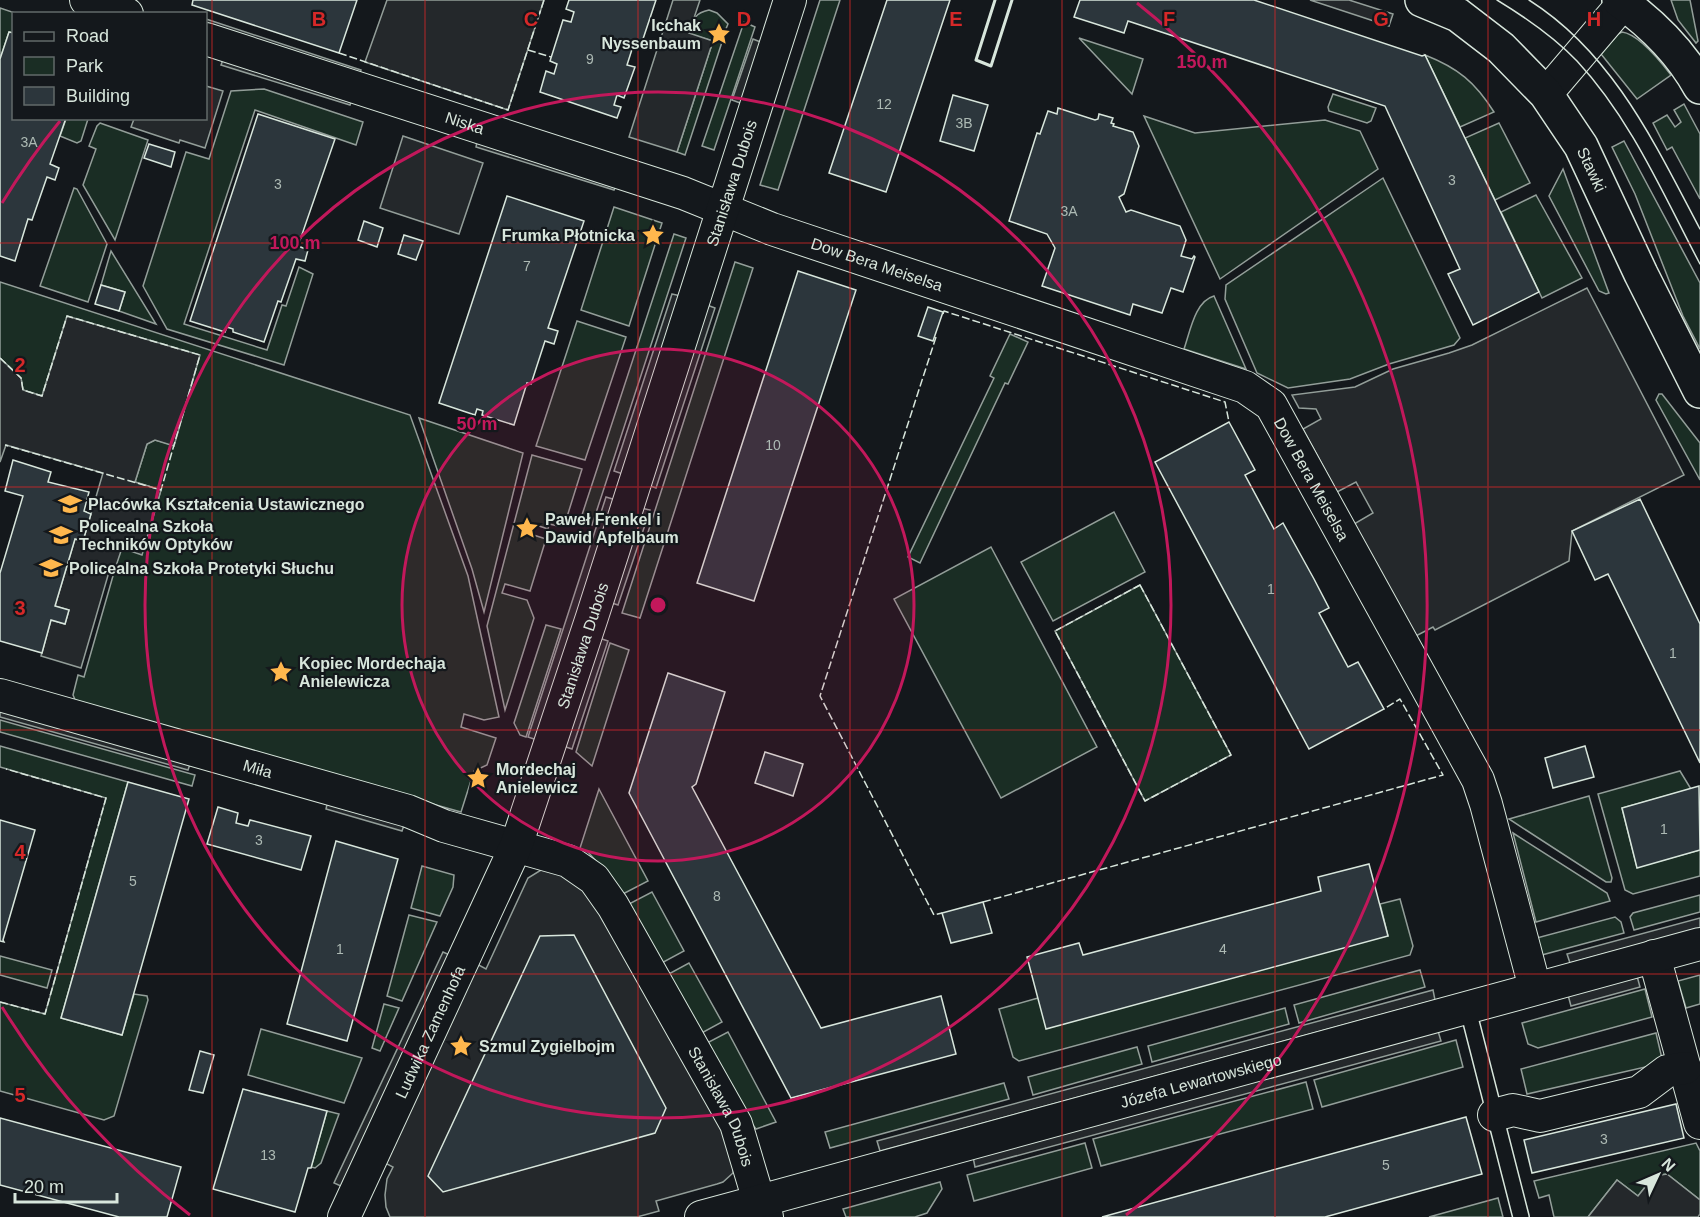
<svg xmlns="http://www.w3.org/2000/svg" width="1700" height="1217" viewBox="0 0 1700 1217" font-family="Arial,sans-serif">
	<rect width="100%" height="100%" fill="#14181c"/>
	<g fill="#1a2d24" stroke="#939e99" stroke-width="1.5">
		<path d="M820,0h20l-62,190 -18,-5z"/>
		<path d="M1671,0h19l8,41 -2,2 -18,-23z"/>
		<path d="M0,8l15,5 -1,1 -1,19 -4,-1 -9,27z"/>
		<path d="M709,10l8,3 11,11 -3,7 -8,-2 -3,8 9,2 -38,116 -8,-3 36,-111 -24,-7c4,-14 5,-21 20,-24z"/>
		<path d="M744,22l11,5 -41,123 -12,-4z"/>
		<path d="M1622,32c17,2 39,30 49,43l-34,24 -36,-45 17,-20z"/>
		<path d="M1079,38l64,21 -11,35z"/>
		<path d="M1425,55c33,13 50,27 69,57l-34,15z"/>
		<path d="M264,89l99,33 -7,23 -101,-35 -71,214 83,26 15,-45 4,1 13,-39 14,7 -29,91 -117,-36 -24,-43 43,-134 23,7 22,-68z"/>
		<path d="M1333,94l43,14 -5,13 -4,2 -38,-12 -1,-4z"/>
		<path d="M1684,104l16,30v65l-28,-52 -5,3 -14,-27 14,-8 8,12 6,-5 -7,-12z"/>
		<path d="M1144,116l51,17 130,-13 35,11 18,38 -158,110z"/>
		<path d="M66,119h22l-7,22 -4,2 -17,-7z"/>
		<path d="M100,123l48,17 -33,100 -32,-55 13,-36 -7,-3 8,-20z"/>
		<path d="M1499,123l31,60 -35,17 -30,-62z"/>
		<path d="M1624,141l76,142v66l-17,-33 -48,-122 -23,-47z"/>
		<path d="M1563,169l46,124 -3,1 -7,-3 -50,-95z"/>
		<path d="M1383,178l77,160 -6,7 -65,19 -39,15 -62,9 -31,-15 -32,-74 1,-14z"/>
		<path d="M74,188l3,1 30,55 -19,58 -48,-16z"/>
		<path d="M1536,195l46,83 -40,20 -41,-86z"/>
		<path d="M614,207l48,16 -33,103 -48,-16z"/>
		<path d="M674,234l12,4 -94,287 -12,-4z"/>
		<path d="M111,251l45,73 -37,-13 6,-19 -24,-7z"/>
		<path d="M735,262l18,6 -113,350 -18,-5z"/>
		<path d="M0,282l410,133 58,161 31,141 -15,3 -20,-6 -3,13 35,11 -9,27 -13,6 -13,41 -384,-108 -4,-9 5,-20 6,2 37,-129 21,6 19,-64 -26,-8 12,-38 8,-4 18,5 -106,-128 -25,79 -19,-6 -2,-12 -21,-20z"/>
		<path d="M1214,296l32,73 -62,-20c6,-17 11,-48 30,-53z"/>
		<path d="M577,321l49,16 -41,123 -49,-14z"/>
		<path d="M1010,334l18,8 -20,42 -3,-1 -85,180 -12,-6 86,-179 -4,-2z"/>
		<path d="M1659,394h3l38,49v37l-44,-80z"/>
		<path d="M419,418l104,35 -39,159 -12,-43z"/>
		<path d="M532,455l50,14 -16,51 -8,6 -9,-2 -1,5 -24,-8 -3,10 25,8 -16,52 -25,-7 -3,9 25,7 7,18 -29,92 -18,-84z"/>
		<path d="M1114,512l31,60 -92,49 -32,-59z"/>
		<path d="M991,547l106,200 -96,51 -107,-199z"/>
		<path d="M1140,585l91,170 -86,46 -90,-170z"/>
		<path d="M546,625l15,4 -35,108 -6,-2 -6,-12z"/>
		<path d="M610,643l19,7 -37,116 -16,-14z"/>
		<path d="M0,720l195,55 -3,11 -192,-54z"/>
		<path d="M0,746l128,36 -67,236 61,17 12,-41 13,2 1,4 -34,116 -10,4 -104,-29v-89l45,12 61,-216 -106,-31z"/>
		<path d="M1680,771l11,18 -69,19 15,59 63,-17v26l-67,18 -8,-4 -27,-96z"/>
		<path d="M599,789l49,92 -29,15 -25,-33 2,-2 -8,-9 -8,-4z"/>
		<path d="M1589,796l23,82 -1,4h-5l-97,-63z"/>
		<path d="M1513,833l94,60 3,8 -74,21z"/>
		<path d="M422,866l32,9 -1,12 -13,29 -29,-8z"/>
		<path d="M652,892l32,59 -26,14 -31,-60z"/>
		<path d="M1700,895v17l-66,18 -4,-13 3,-4z"/>
		<path d="M1400,899l13,47 -3,9 -391,106 -6,-4 -14,-48 39,-11 350,-62 -8,-32z"/>
		<path d="M409,915l28,7 -35,79 -15,-5z"/>
		<path d="M1615,917l6,5 3,11 -86,23 -5,-17z"/>
		<path d="M0,956l52,14 -5,18 -47,-13z"/>
		<path d="M689,963l33,59 -24,13 -33,-59z"/>
		<path d="M1420,970l5,17 -126,36 -5,-18z"/>
		<path d="M1700,975v29l-14,4 -8,-27z"/>
		<path d="M1645,989l7,28 -114,31 -10,-4 -6,-21z"/>
		<path d="M384,1004l15,4 -19,43 -8,-3z"/>
		<path d="M1285,1008l4,16 -137,38 -4,-16z"/>
		<path d="M261,1029l101,29 -18,45 -96,-28z"/>
		<path d="M728,1032l48,90 -20,7 -19,-25 -32,-60z"/>
		<path d="M1656,1033l7,30 -136,31 -6,-25z"/>
		<path d="M1456,1040l7,27 -141,40 -8,-27z"/>
		<path d="M1137,1047l5,17 -109,31 -5,-18z"/>
		<path d="M1306,1082l7,27 -212,57 -8,-27z"/>
		<path d="M1004,1083l5,16 -179,49 -5,-16z"/>
		<path d="M327,1111l12,3 -18,49 -6,5 -4,-1z"/>
		<path d="M1085,1143l7,25 -118,33 -7,-26z"/>
		<path d="M1696,1143l4,8v49l-33,-26 -13,2 -16,20 -21,-16 -29,37h-34l-5,-22 -10,3 -5,-17z"/>
		<path d="M940,1182l2,7 -15,24 -12,4h-69l-3,-8z"/>
		<path d="M1498,1198l5,19h-74z"/>
	</g>
	<g fill="#24282b" stroke="#939e99" stroke-width="1.5">
		<path d="M387,0h157l-36,110 -143,-48z"/>
		<path d="M673,0h27l-11,33 24,8 -36,111 -48,-15z"/>
		<path d="M1310,0h39l44,14 -4,12z"/>
		<path d="M206,19l155,51 -3,10 -152,-50z"/>
		<path d="M753,39l10,4 -20,61 -11,-4z"/>
		<path d="M224,57l129,39 -3,9 -129,-40z"/>
		<path d="M206,86l17,5 -18,57 -25,-8 -1,3 -48,-16 3,-8 72,-1z"/>
		<path d="M403,136l80,27 -24,71 -79,-26z"/>
		<path d="M478,137l140,44 -4,9 -138,-43z"/>
		<path d="M1587,288l97,187 -112,56 -3,30 -134,69 -2,-3 -19,10 -60,-113 19,-11 -17,-31 -19,10 -34,-63 18,-10 -5,-10 -17,-1 -7,-13 63,-8 38,-18 56,-16 23,-8z"/>
		<path d="M672,294l9,2 -58,178 -9,-3z"/>
		<path d="M707,305l8,3 -59,180 -8,-3z"/>
		<path d="M67,316l133,39 -26,91 -19,-6 -8,4 -12,38 26,8 -19,65 -20,-7 -6,18 -5,-1 -30,103 -40,-12 10,-36 14,4 4,-14 -14,-4 20,-67 8,2 20,-68 -97,-28 -6,17v-104l21,20 2,12 19,6z"/>
		<path d="M606,497l10,3 -79,240 -9,-3z"/>
		<path d="M641,508l9,2 -32,95 -9,-3z"/>
		<path d="M599,638l9,3 -36,108 -9,-3z"/>
		<path d="M0,707l191,54 -3,9 -188,-53z"/>
		<path d="M328,800l77,22 -3,9 -76,-22z"/>
		<path d="M541,870h12l34,18 141,249 6,27 -1,9 -10,9 -6,2 -61,17 3,10 -22,6h-247l-4,-10 -1,-12 2,-16 6,-12 -8,-4 92,-199 9,5 42,-91z"/>
		<path d="M1700,918v10l-130,35 -3,-9z"/>
		<path d="M443,952l9,4 -109,231 -9,-4z"/>
		<path d="M1637,976l3,11 -69,19 -3,-11z"/>
		<path d="M1433,990l2,10 -555,151 -3,-10z"/>
		<path d="M1438,1031l3,10 -466,126 -2,-10z"/>
		<path d="M1667,1174l33,26v14l-2,3h-110l29,-37 21,16 16,-20z"/>
	</g>
	<g fill="#2c363c" stroke="#d8e6dc" stroke-width="1.5">
		<path d="M193,0h164l-18,53 -147,-48z"/>
		<path d="M569,0h87l-14,42 -7,-2 -8,25 8,2 -11,31 -7,-3 -3,10 7,2 -4,11 -77,-26 6,-21 8,3 3,-10 -7,-3 13,-41 8,2 3,-10 -8,-3z"/>
		<path d="M887,0h63l-64,192 -57,-19z"/>
		<path d="M1080,0h174l168,56 3,-1 114,237 -66,33 -25,-51 12,-5 -75,-163 -257,-85 -4,12 -50,-16z"/>
		<path d="M9,32l5,1v85h52l-16,46 9,4 -4,12 -8,-3 -15,43 -4,-1 -13,42 -15,-5v-197z"/>
		<path d="M953,95l35,10 -14,46 -34,-10z"/>
		<path d="M1058,108l37,12 3,-1 1,-5 14,4 -2,5 3,1 -1,2 20,6 6,14 -15,48 -5,3 7,15 5,-2 49,16 6,14 -5,16 11,3 2,-3 1,1 -12,35 -12,-4 -9,25 -29,-9 -3,11 -88,-29 13,-38 -8,-14 -38,-13 28,-88 3,1 8,-23 9,3z"/>
		<path d="M258,114l77,25 -37,107 10,4 -3,11 -9,-2 -15,43 -3,-1 -14,41 -31,-10v-3l-6,-2 -2,5 -35,-11z"/>
		<path d="M149,144l26,8 -4,15 -27,-9z"/>
		<path d="M507,196l77,25 -36,107 10,3 -4,13 -9,-3 -14,43 -4,-1 -13,42 -32,-10 1,-4 -6,-2 -2,6 -36,-12z"/>
		<path d="M364,221l19,7 -6,19 -19,-7z"/>
		<path d="M404,235l19,6 -7,19 -18,-6z"/>
		<path d="M798,271l58,19 -102,311 -57,-18z"/>
		<path d="M101,285l24,7 -6,19 -24,-7z"/>
		<path d="M928,307l15,5 -10,29 -15,-5z"/>
		<path d="M1229,422l26,48 -10,5 29,54 9,-6 31,56 15,29 -10,5 29,54 10,-5 26,47 -75,40 -154,-287z"/>
		<path d="M13,460l38,12 -3,10 41,10 -5,19 7,3 -8,27 -8,-2 -20,67 14,4 -4,14 -14,-4 -9,33 -42,-12v-68l23,-77 -18,-5z"/>
		<path d="M1640,499l60,125v139l-92,-189 -13,6 -23,-49z"/>
		<path d="M668,673l57,19 -29,92 -4,3 129,241 120,-32 15,58 -165,44 -162,-305z"/>
		<path d="M1585,746l9,31 -41,11 -8,-30z"/>
		<path d="M765,752l38,12 -10,32 -38,-13z"/>
		<path d="M128,782l61,17 -67,236 -61,-17z"/>
		<path d="M1699,786l1,64 -63,18 -15,-60z"/>
		<path d="M218,807l20,6 -2,10 12,3 2,-6 61,16 -10,34 -94,-26z"/>
		<path d="M0,820l35,10 -32,110 1,2 -4,-1z"/>
		<path d="M336,841l62,18 -51,182 -60,-17z"/>
		<path d="M1369,864l19,72 -342,93 -19,-72 52,-14 4,12 238,-64 -3,-14z"/>
		<path d="M983,902l9,31 -41,10 -9,-30z"/>
		<path d="M574,935l92,173 -11,25 -212,59 -15,-16 112,-240z"/>
		<path d="M200,1051l14,4 -11,38 -14,-3z"/>
		<path d="M243,1089l84,22 -16,57h-3l-13,44 -82,-23z"/>
		<path d="M1676,1104l8,34 -152,35 -8,-33z"/>
		<path d="M1466,1117l16,57 -157,43h-223z"/>
		<path d="M0,1118l181,49 -14,50h-48l-119,-32z"/>
	</g>
	<g fill="none" stroke-linecap="round" stroke-linejoin="round">
		<g stroke="#d8e6dc" stroke-width="18">
			<path id="lane" d="M1467,1006l54,211"/>
		</g>
		<g stroke="#d8e6dc" stroke-width="34">
			<g id="street">
				<path d="M86,0l41,14"/>
				<path id="s1" d="M206,39l477,154 89,36 473,158 26,18 207,375 8,24 49,184"/>
				<path d="M1546,94l80,-94"/>
				<path id="s2" d="M0,695l408,116 36,15 124,35 26,18 19,27 123,218 23,77 8,16"/>
				<path d="M1654,956l46,167"/>
				<path d="M1494,1115l19,-5 27,6 99,-24 28,-21 18,-3"/>
				<path id="s3" d="M344,1217l172,-371 76,-229 198,-617"/>
				<path id="s4" d="M701,1217l999,-273"/>
			</g>
		</g>
		<g stroke="#d8e6dc" stroke-width="36">
			<g id="secondary">
				<path id="s5" d="M1422,0l36,15 43,33 45,46 35,52 60,128 59,117"/>
				<path d="M1619,0c32,23 62,52 81,87"/>
			</g>
		</g>
		<use href="#lane" stroke="#14181c" stroke-width="15"/>
		<use href="#street" stroke="#14181c" stroke-width="32"/>
		<use href="#secondary" stroke="#14181c" stroke-width="33"/>
		<g stroke="#d8e6dc" stroke-width="1.5">
			<path d="M1497,0c28,17 57,37 80,61 54,58 86,133 123,203"/>
			<path d="M1529,0c84,53 126,144 171,229"/>
		</g>
		<g stroke="#d8e6dc" stroke-width="1.5" stroke-dasharray="8 3" stroke-linecap="butt">
			<path d="M528,50l23,7"/>
			<path d="M339,53l169,57 36,-110"/>
			<path d="M943,314l1,-3 281,91 4,20"/>
			<path d="M936,337l-116,359 114,219 8,-2"/>
			<path d="M0,358l21,20 2,12 19,6 25,-80 133,39 -39,135 -156,-45"/>
			<path d="M1140,585l91,170 -86,46 -90,-170z"/>
			<path d="M983,902l460,-127 -43,-76 -16,10"/>
			<path d="M0,1002l45,12 61,-216 -100,-29"/>
		</g>
		<path stroke="#d8e6dc" stroke-width="3" d="M995,0l-19,60 15,6 21,-66"/>
	</g>
	<path fill="none" stroke="#d62828" stroke-width="1.5" stroke-opacity="0.55" d="M212,0v1217M425,0v1217M638,0v1217M850,0v1217M1062,0v1217M1275,0v1217M1488,0v1217M0,243h1700M0,487h1700M0,730h1700M0,974h1700"/>
	<circle cx="658" cy="605" r="256" fill="#c2185b" fill-opacity=".12"/>
	<g fill="none" stroke="#c2185b" stroke-width="3">
		<circle cx="658" cy="605" r="256"/>
		<circle cx="658" cy="605" r="513"/>
		<path d="M190 1215A769 769 0 0 1 2 1007M2 203A769 769 0 0 1 60 121M1137 3A769 769 0 0 1 1126 1215"/>
	</g>
	<defs>
		<g id="sight-bare" transform="scale(1.8)"><path d="M0-6L1.8-2.2L6-1.7L2.9 1.2L3.7 5.4L0 3.3L-3.7 5.4L-2.9 1.2L-6-1.7L-1.8-2.2Z" fill="#ffb74d" stroke="#14181c" stroke-width="2.5" paint-order="stroke"/></g>
		<g id="university-bare" transform="scale(1.8)"><path d="M0-5L7-2L0 1L-7-2ZM-4 1L0 2.5L4 1V4Q0 6-4 4Z" fill="#ffb74d" stroke="#14181c" stroke-width="2.5" paint-order="stroke"/></g>
	</defs>
	<g fill-rule="evenodd">
		<use href="#sight-bare" x="719" y="34"/>
		<use href="#sight-bare" x="653" y="235"/>
		<use href="#university-bare" x="70" y="504"/>
		<use href="#sight-bare" x="527" y="528"/>
		<use href="#university-bare" x="61" y="535"/>
		<use href="#university-bare" x="51" y="568"/>
		<use href="#sight-bare" x="281" y="672"/>
		<use href="#sight-bare" x="478" y="778"/>
		<use href="#sight-bare" x="461" y="1046"/>
	</g>
	<g text-anchor="middle" dominant-baseline="central" stroke-width="4.5" stroke-linejoin="round" paint-order="stroke">
		<g font-size="14" fill="#adbab4">
			<text x="590" y="59">9</text>
			<text x="884" y="104">12</text>
			<text x="964" y="123">3B</text>
			<text x="29" y="142">3A</text>
			<text x="1452" y="180">3</text>
			<text x="278" y="184">3</text>
			<text x="1069" y="211">3A</text>
			<text x="527" y="266">7</text>
			<text x="773" y="445">10</text>
			<text x="1271" y="589">1</text>
			<text x="1673" y="653">1</text>
			<text x="1664" y="829">1</text>
			<text x="259" y="840">3</text>
			<text x="133" y="881">5</text>
			<text x="717" y="896">8</text>
			<text x="340" y="949">1</text>
			<text x="1223" y="949">4</text>
			<text x="1604" y="1139">3</text>
			<text x="268" y="1155">13</text>
			<text x="1386" y="1165">5</text>
		</g>
		<g font-size="16" font-weight="bold" fill="#d8e6dc" stroke="#14181c" text-anchor="start">
			<text x="701" y="25" text-anchor="end">Icchak<tspan x="701" dy="18">Nyssenbaum</tspan></text>
			<text x="635" y="235" text-anchor="end">Frumka Płotnicka</text>
			<text x="88" y="504">Placówka Kształcenia Ustawicznego</text>
			<text x="545" y="519">Paweł Frenkel i<tspan x="545" dy="18">Dawid Apfelbaum</tspan></text>
			<text x="79" y="526">Policealna Szkoła<tspan x="79" dy="18">Techników Optyków</tspan></text>
			<text x="69" y="568">Policealna Szkoła Protetyki Słuchu</text>
			<text x="299" y="663">Kopiec Mordechaja<tspan x="299" dy="18">Anielewicza</tspan></text>
			<text x="496" y="769">Mordechaj<tspan x="496" dy="18">Anielewicz</tspan></text>
			<text x="479" y="1046">Szmul Zygielbojm</text>
		</g>
		<g font-size="16" fill="#d8e6dc" stroke="#14181c">
			<text stroke="none"><textPath href="#s1" startOffset="272">Niska</textPath></text>
			<text stroke="none"><textPath href="#s5" startOffset="246">Stawki</textPath></text>
			<text stroke="none"><textPath href="#s3" startOffset="1106">Stanisława Dubois</textPath></text>
			<text stroke="none"><textPath href="#s1" startOffset="708">Dow Bera Meiselsa</textPath></text>
			<text stroke="none"><textPath href="#s1" startOffset="1212">Dow Bera Meiselsa</textPath></text>
			<text stroke="none"><textPath href="#s3" startOffset="620">Stanisława Dubois</textPath></text>
			<text stroke="none"><textPath href="#s2" startOffset="268">Miła</textPath></text>
			<text stroke="none"><textPath href="#s3" startOffset="204">Ludwika Zamenhofa</textPath></text>
			<text stroke="none"><textPath href="#s4" startOffset="518">Józefa Lewartowskiego</textPath></text>
			<text stroke="none"><textPath href="#s2" startOffset="885">Stanisława Dubois</textPath></text>
		</g>
	</g>
	<g font-size="20" text-anchor="middle" font-weight="bold" fill="#d62828" stroke="#14181c" stroke-width="4.5" stroke-linejoin="round" paint-order="stroke">
		<text x="319" y="26">B</text>
		<text x="531" y="26">C</text>
		<text x="744" y="26">D</text>
		<text x="956" y="26">E</text>
		<text x="1169" y="26">F</text>
		<text x="1381" y="26">G</text>
		<text x="1594" y="26">H</text>
		<text x="20" y="372">2</text>
		<text x="20" y="615">3</text>
		<text x="20" y="859">4</text>
		<text x="20" y="1102">5</text>
	</g>
	<circle cx="658" cy="605" r="9" fill="#c2185b" stroke="#14181c" stroke-width="3"/>
	<g font-size="18" text-anchor="middle" font-weight="bold" fill="#c2185b" stroke="#14181c" stroke-width="4.5" stroke-linejoin="round" paint-order="stroke">
		<text x="1202" y="68">150 m</text>
		<text x="295" y="249">100 m</text>
		<text x="477" y="430">50 m</text>
	</g>
	<rect x="12" y="12" width="195" height="108" fill="#14181c" stroke="#626a69" stroke-width="1.5"/>
	<rect x="24" y="32" width="30" height="9" fill="#14181c" stroke="#626a69" stroke-width="1.5"/>
	<text x="66" y="42" font-size="18" fill="#d8e6dc">Road</text>
	<rect x="24" y="57" width="30" height="18" fill="#1a2d24" stroke="#626a69" stroke-width="1.5"/>
	<text x="66" y="72" font-size="18" fill="#d8e6dc">Park</text>
	<rect x="24" y="87" width="30" height="18" fill="#2c363c" stroke="#626a69" stroke-width="1.5"/>
	<text x="66" y="102" font-size="18" fill="#d8e6dc">Building</text>
	<g transform="translate(1658 1175) rotate(46)" stroke="#14181c" stroke-width="4.5" paint-order="stroke">
	<path d="M0-4.5L10 22L0 15L-10 22Z" fill="#d8e6dc"/>
	<text y="-9" font-size="16" font-weight="bold" text-anchor="middle" fill="#d8e6dc">N</text>
	</g>
	<path d="M15 1193v9h102v-9" fill="none" stroke="#d8e6dc" stroke-width="3"/>
	<text x="24" y="1193" font-size="18" fill="#d8e6dc" stroke="#14181c" stroke-width="4.5" paint-order="stroke">20 m</text>
</svg>
